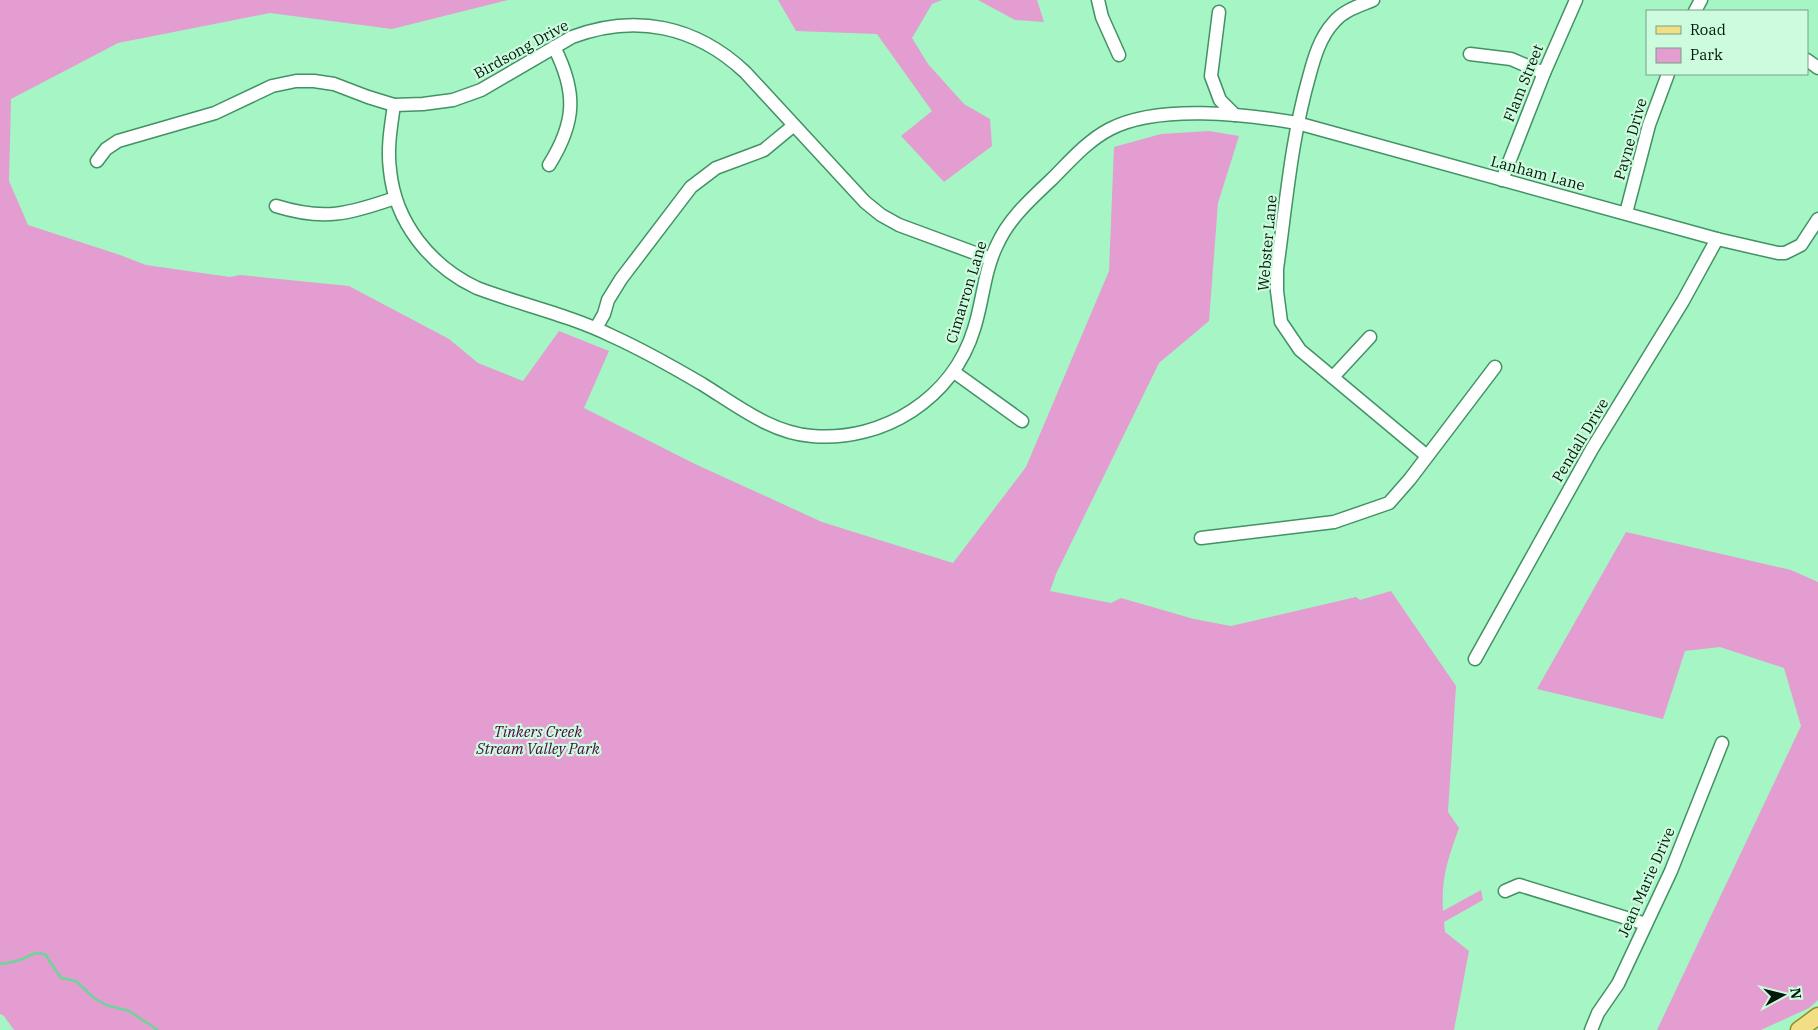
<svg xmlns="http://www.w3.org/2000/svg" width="1818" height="1030" viewBox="0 0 1818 1030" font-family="'IBM Plex Serif',serif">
	<rect width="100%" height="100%" fill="#a5f6c4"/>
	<g fill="#e39dd1">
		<path d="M0,0h508l-116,29 -122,-16 -152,30 -107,56 -2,82 19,44 92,30 26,10 84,12 10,-2 109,11 100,53 29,24 45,18 36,-50 50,20 -25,57 111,56 127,58 131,41 73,-96 83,-196 5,-124 47,-13 48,-3 30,5 -21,67 -9,118 -50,42 -103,211 -6,17 61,12 10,-5 73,21 37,7 125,-29 4,3 31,-9 65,95 -8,126 11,16c-11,31 -18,49 -16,83l38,-21 2,10 -39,22 1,10 24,19 -15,79h-1440l-10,-14 -4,-2z"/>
		<path d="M778,0h164l-10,4 -20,34 16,26 36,40 26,15 2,27 -48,36 -43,-46 31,-25 -55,-77 -81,-3z"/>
		<path d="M978,0h59l7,22 -29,-2z"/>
		<path d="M1626,532l165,38 27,12v418l-9,8 -48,22h-104l144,-304 -17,-58 -64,-21 -35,4 -22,68 -126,-30z"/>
	</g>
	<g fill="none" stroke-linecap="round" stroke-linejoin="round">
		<path stroke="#6dd599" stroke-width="2.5" d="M0,963l3,1 17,-4 15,-7 10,1 16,24 15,3 18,17 12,7 23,6 29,19"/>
		<g stroke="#429265" stroke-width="15">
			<g id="minor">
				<path d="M1098,0l4,17 17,38"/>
				<path d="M1373,0c-14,6 -29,10 -39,22 -14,15 -20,36 -25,55 -18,63 -23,128 -32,192v22l4,31 19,28 127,106"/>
				<path d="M1695,11l6,-11"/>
				<path d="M1219,12l-8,64 9,24 15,15"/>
				<path d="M1470,54l41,5 33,14"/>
				<path d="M1807,60l11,8"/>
				<path d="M394,105c-3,21 -7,43 -4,65 5,52 40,96 87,118 45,17 92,27 135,48 31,14 61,31 90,48 34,21 69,49 110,52 72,6 141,-38 162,-107 9,-28 10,-58 23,-84 12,-27 34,-46 55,-66 18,-18 35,-38 58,-50 48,-25 135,-15 187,-6l420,116 61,14h7l16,-8 17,-26"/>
				<path d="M97,161l9,-12 12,-8 97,-28 57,-27 24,-5h18l20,3 34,13 26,8 29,-1 30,-4 28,-10 91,-53c63,-24 124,-11 173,35l120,130 16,13 18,10 92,34"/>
				<path d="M549,165c27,-43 28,-73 5,-118"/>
				<path d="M1502,180l42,-107 32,-73"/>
				<path d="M276,206c48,15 73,8 119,-8"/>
				<path d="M1626,213l23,-88 19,-51"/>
				<path d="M596,328l8,-14 4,-14 13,-21 70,-92 25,-19 48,-18 29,-24"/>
				<path d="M954,372l68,49"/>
				<path d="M1333,377l37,-40"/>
				<path d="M1201,538l133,-16 55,-19 21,-24 85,-112"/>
				<path d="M1475,659l117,-210 91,-148 34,-62"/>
				<path d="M1505,891l14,-6 127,39"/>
				<path d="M1591,1030l7,-17 20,-29 53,-113 51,-128"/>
			</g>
		</g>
		<g stroke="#988b26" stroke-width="19">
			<path id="major" d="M1799,1030l19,-14"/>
		</g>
		<use href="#minor" stroke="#fff" stroke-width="12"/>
		<use href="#major" stroke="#f2df85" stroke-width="16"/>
	</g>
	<g text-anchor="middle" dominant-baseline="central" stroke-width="4.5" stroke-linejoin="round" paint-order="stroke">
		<g font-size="15" fill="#01180b" stroke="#ccfbdd">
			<text transform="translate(521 49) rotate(-29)">Birdsong Drive</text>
			<text transform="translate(1523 83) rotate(-68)">Flam Street</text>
			<text transform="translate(1630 139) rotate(-74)">Payne Drive</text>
			<text transform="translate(1538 173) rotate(15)">Lanham Lane</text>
			<text transform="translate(1267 243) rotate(-85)">Webster Lane</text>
			<text transform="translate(966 292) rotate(-73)">Cimarron Lane</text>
			<text transform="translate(1580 440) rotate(-59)">Pendall Drive</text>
			<text transform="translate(1646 882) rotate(-66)">Jean Marie Drive</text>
		</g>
		<g font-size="15" font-style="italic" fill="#500244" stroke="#ccfbdd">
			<text x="538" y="731">Tinkers Creek<tspan x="538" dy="17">Stream Valley Park</tspan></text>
		</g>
	</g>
	<rect x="1646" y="10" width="162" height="65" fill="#ccfbdd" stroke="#7ba089"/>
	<rect x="1656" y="26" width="25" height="8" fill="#f2df85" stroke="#7ba089"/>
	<text x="1690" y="35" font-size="15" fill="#01180b">Road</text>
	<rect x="1656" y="48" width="25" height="15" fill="#e39dd1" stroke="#7ba089"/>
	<text x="1690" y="60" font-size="15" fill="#01180b">Park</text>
	<g transform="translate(1783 995) rotate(83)" stroke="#ccfbdd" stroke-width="4" paint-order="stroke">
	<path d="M0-4L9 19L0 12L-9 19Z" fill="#01180b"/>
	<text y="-8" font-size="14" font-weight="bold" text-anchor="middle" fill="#01180b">N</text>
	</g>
</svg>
